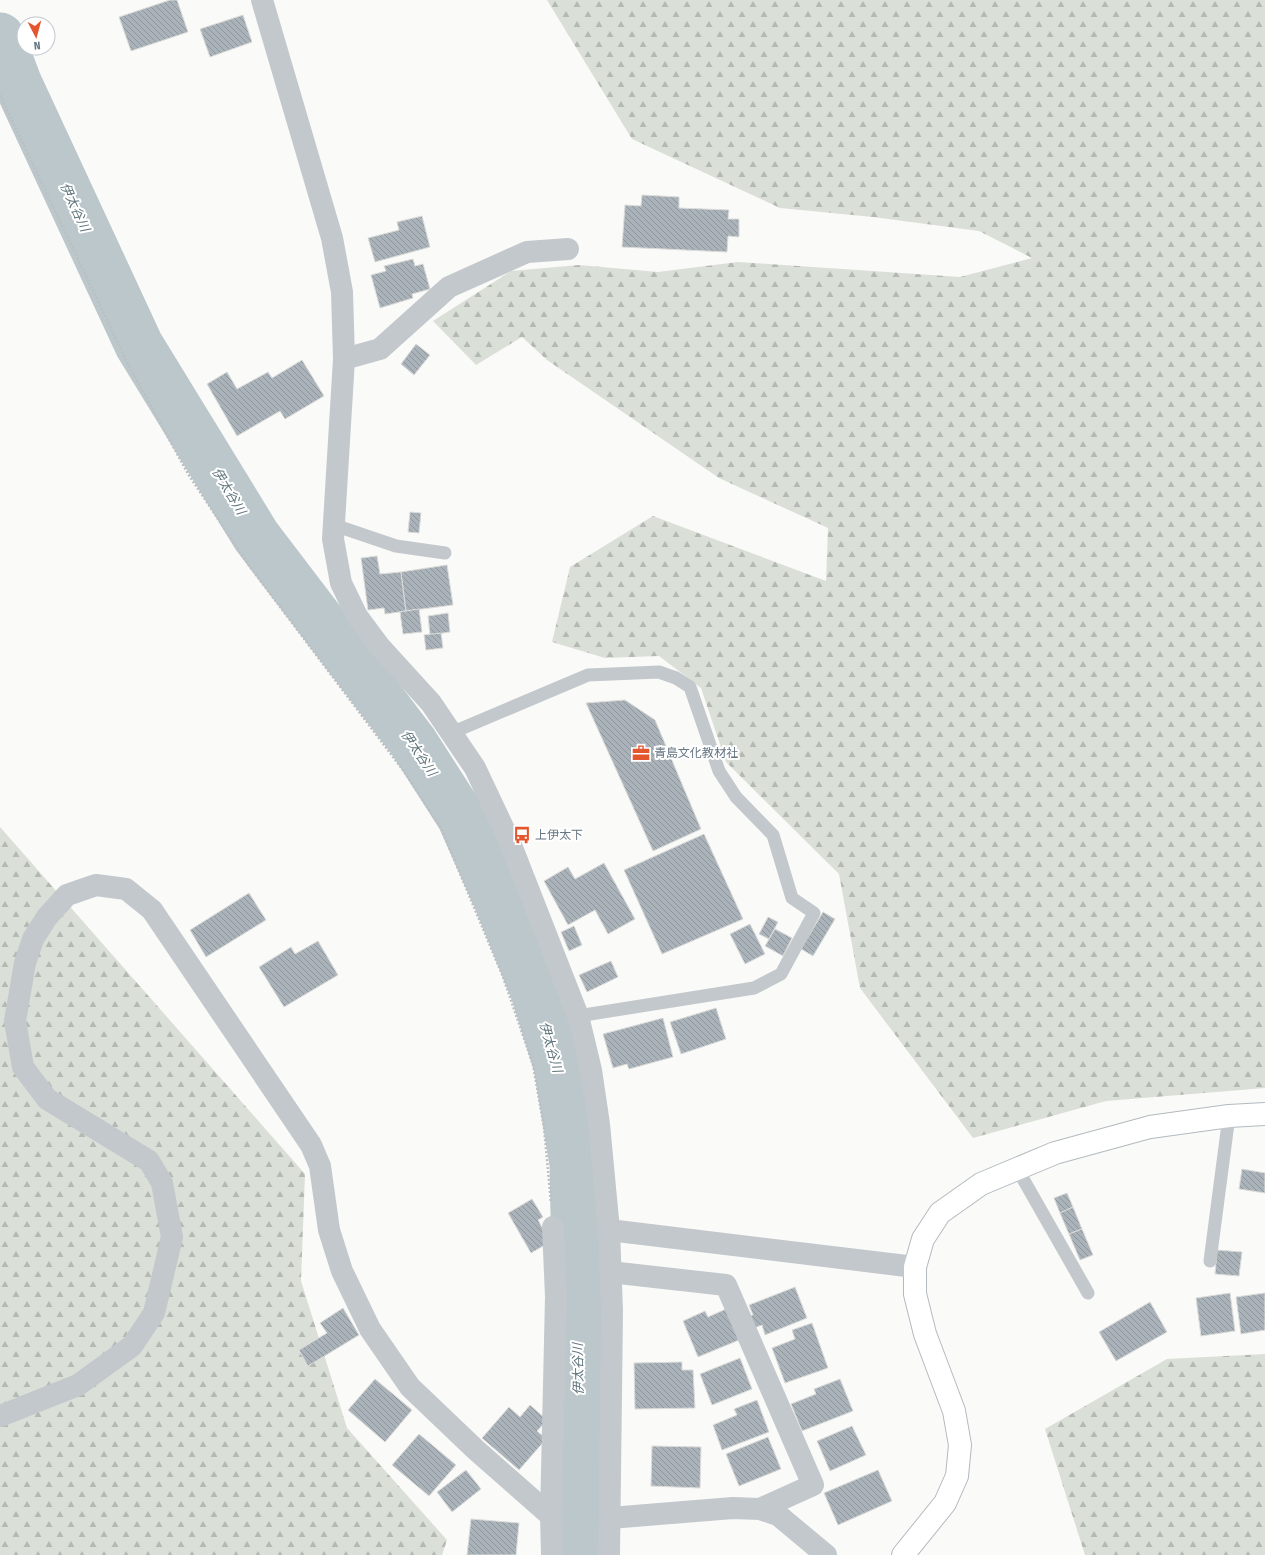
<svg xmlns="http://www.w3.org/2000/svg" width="1265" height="1555" viewBox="0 0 1265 1555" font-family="'Fira Sans Condensed','Noto Sans JP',sans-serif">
	<defs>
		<pattern id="forest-firs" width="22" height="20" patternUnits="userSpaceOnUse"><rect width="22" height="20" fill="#dadfd7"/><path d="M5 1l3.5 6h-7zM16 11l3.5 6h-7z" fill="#b4b9b4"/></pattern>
		<pattern id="building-back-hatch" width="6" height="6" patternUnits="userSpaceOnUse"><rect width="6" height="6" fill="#aab3b9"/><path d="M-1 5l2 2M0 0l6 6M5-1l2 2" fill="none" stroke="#8e969c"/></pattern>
	</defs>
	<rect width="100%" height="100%" fill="#fafaf8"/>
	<g fill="url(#forest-firs)">
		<path d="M547,0h718v1088l-159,13 -133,37 -113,-150 -21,-114 -113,-112 -25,-74 -42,-32 -54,2 -53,-16 18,-75 83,-51 173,65 2,-53 -109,-50 -172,-118 -25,-23 -46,28 -43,-44 78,-50 68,-6 79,7 80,-10 222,15 72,-19 -53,-27 -106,-14 -93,-9 -148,-69z"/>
		<path d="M0,827l305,347 -4,107 46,147 100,112 -5,15h-442z"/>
		<path d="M1265,1354v201h-180l-40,-126 122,-70z"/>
	</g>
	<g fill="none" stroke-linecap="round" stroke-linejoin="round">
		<path stroke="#bbc7cb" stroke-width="49" d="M0,37l17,45 122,263 117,191 157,206 48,75 37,83 37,92 23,74 16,98 8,391"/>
	</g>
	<g fill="url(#building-back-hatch)" stroke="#dcdcda">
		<path d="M170,0h7l11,32 -57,19 -12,-34z"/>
		<path d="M243,15l9,27 -42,15 -10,-28z"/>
		<path d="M642,195l37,2v11l50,2 -1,9h11v18l-11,-1 -1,16 -105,-5 3,-42 16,1z"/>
		<path d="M422,216l8,31 -55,15 -7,-24 31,-8 -2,-8z"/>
		<path d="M413,259l2,7 8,-2 7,25 -18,5 1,4 -33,10 -9,-33 15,-4 -2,-5z"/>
		<path d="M416,344l14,11 -16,20 -13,-11z"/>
		<path d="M302,360l22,36 -39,23 -5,-8 -43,25 -30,-52 20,-12 10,17 31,-17 4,6z"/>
		<path d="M410,512l11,1 -2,20 -11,-1z"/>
		<path d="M377,556l3,18 21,-2 5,39 -21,3 -1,-6 -16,2 -7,-52z"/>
		<path d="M447,565l6,40 -47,6 -5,-39z"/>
		<path d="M419,609l3,23 -19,2 -3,-22z"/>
		<path d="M448,613l2,19 -20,3 -2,-19z"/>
		<path d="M441,633l2,15 -17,2 -2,-15z"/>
		<path d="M625,700l30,20 46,109 -48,22 -67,-148z"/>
		<path d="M704,834l39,85 -81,35 -38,-84z"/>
		<path d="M604,863l31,56 -27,15 -13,-24 -27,15 -24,-44 24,-14 7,12z"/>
		<path d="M249,893l17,27 -60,37 -16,-27z"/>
		<path d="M823,912l12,7 -22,37 -12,-7z"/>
		<path d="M768,917l10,5 -9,17 -10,-5z"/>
		<path d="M750,924l15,30 -20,10 -15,-30z"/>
		<path d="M574,926l8,19 -13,6 -8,-19z"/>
		<path d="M775,929l17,9 -9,18 -18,-10z"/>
		<path d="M318,941l20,34 -54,32 -25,-40 32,-20 4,7z"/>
		<path d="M611,961l7,16 -31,15 -8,-17z"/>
		<path d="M716,1008l10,31 -45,15 -11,-32z"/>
		<path d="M663,1018l10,39 -44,12 -2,-5 -14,4 -10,-34z"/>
		<path d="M1242,1169l23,4v20l-26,-4z"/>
		<path d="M1067,1193l6,14 -13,6 -6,-15z"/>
		<path d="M532,1199l11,18 -5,3 12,22 -19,11 -23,-40z"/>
		<path d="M1073,1207l9,22 -13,5 -9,-21z"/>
		<path d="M1082,1229l11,26 -13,5 -11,-26z"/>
		<path d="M1217,1250l25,2 -3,24 -24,-2z"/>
		<path d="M795,1287l12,31 -42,17 -3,-10 -8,3 -5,-12 4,-1 -4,-10z"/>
		<path d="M1230,1293l5,38 -34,5 -5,-38z"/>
		<path d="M1265,1293v37l-24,4 -5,-37z"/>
		<path d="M1150,1302l17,30 -51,29 -17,-29z"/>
		<path d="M343,1308l16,27 -51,31 -9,-16 28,-17 -7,-10z"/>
		<path d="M726,1309l13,31 -41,17 -15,-36 22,-10 3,6z"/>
		<path d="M812,1323l16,45 -43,15 -13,-35 23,-9 -3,-9z"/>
		<path d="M740,1358l12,31 -40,16 -12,-31z"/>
		<path d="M682,1362v8h11l2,38 -60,1 -1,-46z"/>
		<path d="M375,1379l37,31 -27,32 -37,-32z"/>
		<path d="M840,1379l13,32 -51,20 -11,-27 25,-10 -2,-5z"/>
		<path d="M757,1400l12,32 -47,18 -9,-25 24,-10 -3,-6z"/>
		<path d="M530,1405l17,15 -10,11 9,8 -27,31 -37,-32 27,-31 11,10z"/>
		<path d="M852,1426l14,29 -36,16 -13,-30z"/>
		<path d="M419,1434l37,31 -27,31 -37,-31z"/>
		<path d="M768,1437l13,32 -42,17 -13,-32z"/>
		<path d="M652,1446l49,1 -1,41 -49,-2z"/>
		<path d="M466,1470l15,19 -29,23 -15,-20z"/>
		<path d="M878,1470l14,31 -54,24 -14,-32z"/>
		<path d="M471,1519l48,4 -3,32h-49z"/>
	</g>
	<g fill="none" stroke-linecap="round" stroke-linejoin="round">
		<g stroke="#b3babf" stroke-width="24">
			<path id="secondary" d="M903,1555l42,-52 12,-27 3,-31 -6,-34 -29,-77 -10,-40v-27l8,-28 17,-26 41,-29 74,-31 95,-26 79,-11 36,-2"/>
		</g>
		<path stroke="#bbbfc2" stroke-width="2.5" stroke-dasharray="2 2" stroke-linecap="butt" d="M0,95l126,265 62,114 62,93 155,206 36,55 62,149 30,88 11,63 7,75"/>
		<g stroke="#c3c8cc" stroke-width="13">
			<path d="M334,525l62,21 49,7"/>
			<path d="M451,733l137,-58 71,-3 17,6 14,9 29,84 17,26 37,38 19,63 22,15 -33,61 -27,14 -176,28"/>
			<path d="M1018,1170l70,123"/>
			<path d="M1210,1261l19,-145"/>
		</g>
		<g stroke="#c3c8cc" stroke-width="22">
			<path d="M262,0l70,238 10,54 2,67 -11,180 8,44 16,33 23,31 51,56 44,65 34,72 69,176 13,54 8,54 10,106 3,81 -3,244"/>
			<path d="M344,359l36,-10 69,-62 78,-35 41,-3"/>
			<path d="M609,1230l306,37"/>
			<path d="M610,1272l116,13 87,200 -53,24"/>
			<path d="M0,1416l78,-31 54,-39 22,-33 18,-76 -10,-54 -13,-22 -102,-62 -24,-32 -8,-46 10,-58 8,-24 14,-22 20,-22 29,-10 30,4 26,21 159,235 9,21 9,64 13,41 28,58 40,58 66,63 75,66"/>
			<path d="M610,1518l123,-10 27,1 18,6 48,40"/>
			<path d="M552,1555l-1,-39 5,-219 -3,-70"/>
		</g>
		<use href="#secondary" stroke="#fff" stroke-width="22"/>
	</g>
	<defs>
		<g id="office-bare" transform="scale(1.38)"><path d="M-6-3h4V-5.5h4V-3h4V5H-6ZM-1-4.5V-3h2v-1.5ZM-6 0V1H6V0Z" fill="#e4572e" stroke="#fff" stroke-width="2.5" paint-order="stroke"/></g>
		<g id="bus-bare" transform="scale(1.38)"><path d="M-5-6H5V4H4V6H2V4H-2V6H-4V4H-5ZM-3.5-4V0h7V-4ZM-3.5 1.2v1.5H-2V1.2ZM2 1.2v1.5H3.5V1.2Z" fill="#e4572e" stroke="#fff" stroke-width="2.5" paint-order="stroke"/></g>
	</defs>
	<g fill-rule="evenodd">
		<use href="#office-bare" x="641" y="753"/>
		<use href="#bus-bare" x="522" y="835"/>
	</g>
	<g text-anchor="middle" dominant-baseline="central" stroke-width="4" stroke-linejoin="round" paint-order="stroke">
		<g font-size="12" fill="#657683" stroke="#fff" text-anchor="start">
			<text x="654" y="753">青島文化教材社</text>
			<text x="535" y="835">上伊太下</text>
		</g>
		<g font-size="13" font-style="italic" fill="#60757c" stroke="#fff">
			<text transform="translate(75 207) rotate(65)">伊太谷川</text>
			<text transform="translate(229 491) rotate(59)">伊太谷川</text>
			<text transform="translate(419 753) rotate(56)">伊太谷川</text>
			<text transform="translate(551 1047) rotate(74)">伊太谷川</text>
			<text transform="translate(578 1369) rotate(-91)">伊太谷川</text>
		</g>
	</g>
	<g transform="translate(36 36) rotate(174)"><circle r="19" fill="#ffffff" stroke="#c1c8cd"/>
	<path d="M0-3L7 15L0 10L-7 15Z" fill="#e4572e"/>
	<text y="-6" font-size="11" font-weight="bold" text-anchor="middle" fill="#657683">N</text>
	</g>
</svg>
